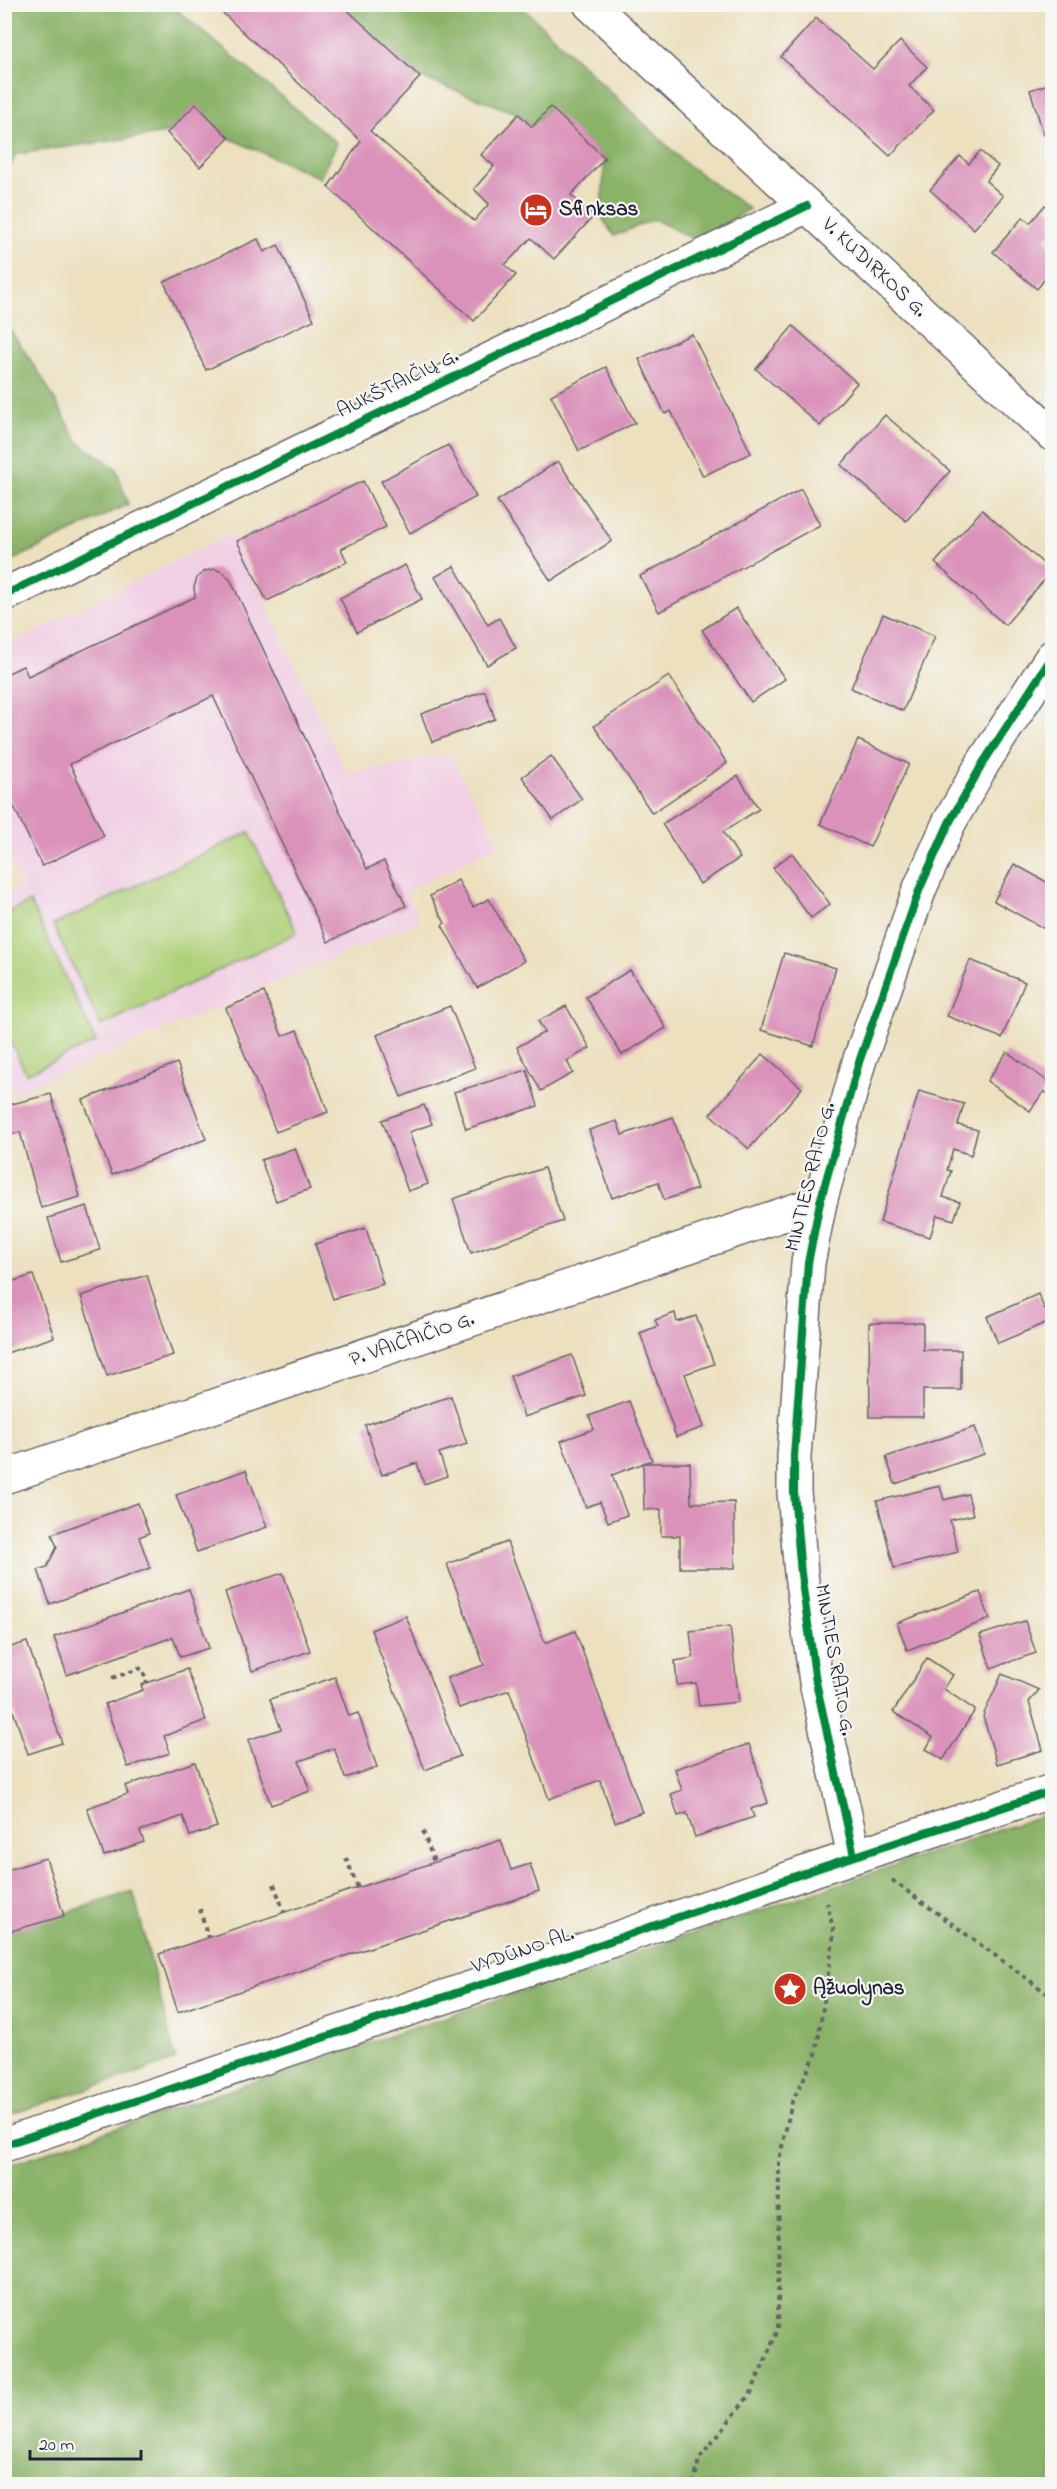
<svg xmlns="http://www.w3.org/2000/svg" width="1057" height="2489" viewBox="0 0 1057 2489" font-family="'Indie Flower',sans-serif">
	<rect width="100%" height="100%" fill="#f6f6f2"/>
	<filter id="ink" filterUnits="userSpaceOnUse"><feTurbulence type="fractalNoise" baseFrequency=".0167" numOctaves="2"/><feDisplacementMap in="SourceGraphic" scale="12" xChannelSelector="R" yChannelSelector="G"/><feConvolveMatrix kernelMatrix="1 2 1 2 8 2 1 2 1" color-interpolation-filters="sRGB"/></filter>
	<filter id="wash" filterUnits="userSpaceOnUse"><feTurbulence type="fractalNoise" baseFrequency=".008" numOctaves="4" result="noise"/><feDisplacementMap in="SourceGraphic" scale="24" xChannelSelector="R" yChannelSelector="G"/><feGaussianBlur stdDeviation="1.35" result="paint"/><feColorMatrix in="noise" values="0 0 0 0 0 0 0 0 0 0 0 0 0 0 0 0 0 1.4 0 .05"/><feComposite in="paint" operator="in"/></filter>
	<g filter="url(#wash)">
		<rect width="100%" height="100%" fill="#ece0bf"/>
		<path fill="#f1d0e4" d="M231,533l116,241 102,-20 51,90 -94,47 14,30 -407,173 -9,-18v-181l18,-9 -17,-40 -1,-199z"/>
		<g fill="#aed078" stroke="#68795a" stroke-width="1.5">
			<path d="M249,832l48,101 -196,93 -48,-101z"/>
			<path d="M30,902l66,140 -70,32 -21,-45 -1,-115z"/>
		</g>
		<g fill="#8ab268" stroke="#566a52" stroke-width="1.5">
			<path d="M5,5h166l166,138 -17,35 -91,-40 -33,-33 -29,28 -151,21 -11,23z"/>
			<path d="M341,5h179l165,158 64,46 -28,18 -26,13 -41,-21 -40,17 -13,-20 4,-58 -56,-50 -17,19 -13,-13 -99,-37z"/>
			<path d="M5,322l36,54 38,67 37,25 12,36 -123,60z"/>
			<path d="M1052,1812v672h-1047v-318z"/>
			<path d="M133,1891l43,169 -171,56v-183z"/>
		</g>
		<g id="blocks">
			<g fill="#da92ba">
				<path d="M213,4h128l79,73 -50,54 104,90 15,-17 -15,-15 20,-23 -13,-11 38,-41 13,13 18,-20 55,51 -34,37 23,21 -40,43 -23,-21 -26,27 11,10 -42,46 -146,-134 33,-46z"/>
				<path d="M816,18l57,51 27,-28 27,26 -18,19 25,24 -44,46 -109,-99z"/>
				<path d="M1052,83v49l-8,3 -14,-45z"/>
				<path d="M196,104l33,34 -29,29 -33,-34z"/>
				<path d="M980,151l18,15 -12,15 17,15 -29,33 -44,-39 30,-34 9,8z"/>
				<path d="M1045,205l7,6v20l-7,9 7,6v24l-15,19 -44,-37 30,-35 7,6z"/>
				<path d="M258,239l6,13 14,-7 36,75 -108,50 -42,-88z"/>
				<path d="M793,326l64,57 -37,43 -64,-57z"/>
				<path d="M692,334l59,119 -48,23 -32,-65 -6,3 -26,-55z"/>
				<path d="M606,367l29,56 -56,28 -28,-56z"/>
				<path d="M885,415l65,56 -44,50 -65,-56z"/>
				<path d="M448,445l28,52 -66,36 -29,-52z"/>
				<path d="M558,461l54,80 -61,40 -54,-80z"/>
				<path d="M363,481l23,46 -45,22 6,13 -80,39 -30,-60z"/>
				<path d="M801,489l19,36 -161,87 -19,-36z"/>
				<path d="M982,510l70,61 -47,54 -70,-62z"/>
				<path d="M405,565l17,34 -65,33 -17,-34z"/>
				<path d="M454,566l34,59 11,-7 17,30 -29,17 -52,-88z"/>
				<path d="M215,569l9,4 7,8 136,288 17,-8 22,45 -78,36 -115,-246 -143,68 34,72 -62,30 -38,-80v-111l19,-9 5,10 167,-79 -1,-10 3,-9 8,-7z"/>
				<path d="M736,608l49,71 -34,23 -49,-72z"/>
				<path d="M883,614l52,22 -32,75 -52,-23z"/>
				<path d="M669,676l58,87 -75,50 -58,-87z"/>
				<path d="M485,691l10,28 -63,23 -11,-28z"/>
				<path d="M858,740l51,24 -39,83 -50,-23z"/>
				<path d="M551,756l31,43 -29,21 -31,-43z"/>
				<path d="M738,776l21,33 -36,23 17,26 -40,26 -38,-60z"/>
				<path d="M792,853l38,51 -19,14 -38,-50z"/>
				<path d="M1014,864l38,21v48l-58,-32z"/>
				<path d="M458,880l15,27 16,-8 35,62 -47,27 -35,-63 3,-2 -15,-27z"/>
				<path d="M784,953l52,15 -23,78 -52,-16z"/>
				<path d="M970,960l55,22 -23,56 -55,-22z"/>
				<path d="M630,970l36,58 -44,27 -36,-58z"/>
				<path d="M264,992l18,44 15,-6 31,82 -52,20 -50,-124z"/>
				<path d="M450,1006l25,62 -74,29 -24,-62z"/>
				<path d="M566,1006l24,42 -23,13 6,12 -32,18 -24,-44 28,-15 -7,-11z"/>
				<path d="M1007,1052l43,31 2,-4v18l-8,-6 -14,20 -43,-30z"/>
				<path d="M763,1054l39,34 -53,61 -39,-35z"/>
				<path d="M177,1063l29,76 -94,36 -29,-75z"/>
				<path d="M527,1070l11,36 -72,23 -12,-37z"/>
				<path d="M919,1091l45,13 -6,21 20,5 -7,25 -18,-6 -6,21 4,1 -8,26 17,5 -6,18 -17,-5 -7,22 -50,-15z"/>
				<path d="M51,1094l29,103 -39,11 -21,-76 -16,5v-31z"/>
				<path d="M424,1105l8,19 -23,8 19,52 -20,7 -26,-71z"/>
				<path d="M673,1117l24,72 -33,11 -6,-18 -46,16 -23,-68 28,-9 5,14z"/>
				<path d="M295,1148l15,41 -34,12 -15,-41z"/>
				<path d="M544,1168l19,53 -92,32 -18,-54z"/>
				<path d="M87,1206l13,44 -39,12 -13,-44z"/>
				<path d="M366,1228l17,56 -50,15 -18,-55z"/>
				<path d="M33,1275l21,62 -50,17v-70z"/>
				<path d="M147,1275l26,80 -66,21 -26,-80z"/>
				<path d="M1038,1294l12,27 -52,22 -11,-26z"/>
				<path d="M675,1313l2,9 19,-6 18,48 -29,10 19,53 -28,10 -36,-104 18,-7 -3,-6z"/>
				<path d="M869,1323h54v27h38v40h-38v27h-53z"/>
				<path d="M572,1355l14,41 -62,21 -14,-41z"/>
				<path d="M451,1396l16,48 -28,9 8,23 -23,8 -7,-21 -35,12 -17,-50z"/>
				<path d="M629,1401l23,59 -40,15 15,40 -19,7 -8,-20 -14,5 -25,-66 33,-12 -5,-13z"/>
				<path d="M975,1427l9,27 -89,30 -9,-27z"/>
				<path d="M643,1463h47l1,40 43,-1 1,66h-55v-32h-19v-27l-17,1z"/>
				<path d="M246,1470l21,57 -70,25 -21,-57z"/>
				<path d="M940,1486l4,14 24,-6 5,21 -23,5 8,32 -64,16 -17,-67z"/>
				<path d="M138,1503l11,30 -10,4 11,31 -100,36 -12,-34 9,-3 10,-20 -5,-13z"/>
				<path d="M507,1542l38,101 30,-12 67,181 -27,10 -15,-42 -51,19 -40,-109 -50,18 -12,-30 37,-13 -37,-101z"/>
				<path d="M283,1573l27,78 -58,20 -27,-79z"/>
				<path d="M189,1589l20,59 -29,9 -7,-20 -106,38 -13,-38z"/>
				<path d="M980,1592l10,27 -83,31 -10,-27z"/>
				<path d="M406,1616l54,140 -35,14 -54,-140z"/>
				<path d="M1025,1621l11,32 -45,15 -11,-33z"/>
				<path d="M730,1626l9,76 -40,4 -3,-23 -19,2 -2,-24 18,-3 -3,-27z"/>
				<path d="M27,1642l35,101 -34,11 -24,-69v-36z"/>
				<path d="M927,1658l26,17 -9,14 31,21 -32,50 -17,-11 7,-12 -40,-25z"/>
				<path d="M187,1669l19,51 -42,16 6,17 -42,14 -23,-63 38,-14 -2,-5z"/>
				<path d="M1002,1674l37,16 -10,12 14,48 -46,14 -14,-48z"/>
				<path d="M335,1677l14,39 9,-3 19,54 -32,11 -11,-30 -26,10 -9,3 11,30 -39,14 -23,-65 33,-11 -11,-30z"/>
				<path d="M749,1744l19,59 -17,6 3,8 -59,20 -8,-24 -9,3 -7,-22 11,-4 -7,-21z"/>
				<path d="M195,1762l22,65 -27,9 -7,-20 -43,15 4,11 -40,14 -17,-48 41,-14 -3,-8z"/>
				<path d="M501,1840l10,30 19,-6 9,27 -361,121 -19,-58z"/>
				<path d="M46,1858l18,58 -60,17v-62z"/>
			</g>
		</g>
	</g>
	<g filter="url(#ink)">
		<use href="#blocks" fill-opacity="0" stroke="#696469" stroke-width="1.5"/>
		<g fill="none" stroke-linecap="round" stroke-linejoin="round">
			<g stroke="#696469" stroke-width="36">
				<g id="street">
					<path d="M590,4l462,430"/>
					<path d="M4,595l803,-389"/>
					<path d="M4,1477l816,-275"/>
					<path d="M854,1856l-38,-174 -15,-108 -7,-82v-36l14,-193 12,-61 39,-140 61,-174 29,-65 34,-60 69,-106"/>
				</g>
			</g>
			<g stroke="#696469" stroke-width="36">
				<path id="secondary" d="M4,2145l580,-195 235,-82 233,-77"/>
			</g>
			<g stroke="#696469" stroke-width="4" stroke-dasharray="4.5 4.5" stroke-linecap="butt">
				<path d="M112,1678l30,-10 5,15"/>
				<path d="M423,1831l11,31"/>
				<path d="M346,1858l12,30"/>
				<path d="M892,1880l160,117"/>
				<path d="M274,1884l10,28"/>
				<path d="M200,1909l8,29"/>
				<path d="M694,2484l5,-25 52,-66 27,-63 1,-170 13,-58 24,-48 18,-121 -7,-30"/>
			</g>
			<use href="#street" stroke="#fff" stroke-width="33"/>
			<use href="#secondary" stroke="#fff" stroke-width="33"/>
			<g stroke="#f6f6f2" stroke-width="11">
				<g id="cycleway">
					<path d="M4,595l803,-389"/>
					<path d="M854,1856l-38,-174 -15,-108 -7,-82v-36l14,-193 12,-61 39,-140 61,-174 29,-65 34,-60 69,-106"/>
					<path d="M4,2145l580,-195 235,-82 233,-77"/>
				</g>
			</g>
			<use href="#cycleway" stroke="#00873e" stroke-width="8"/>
		</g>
	</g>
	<defs>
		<g id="hotel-disc" transform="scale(1.725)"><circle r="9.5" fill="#c8321e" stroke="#f6f6f2"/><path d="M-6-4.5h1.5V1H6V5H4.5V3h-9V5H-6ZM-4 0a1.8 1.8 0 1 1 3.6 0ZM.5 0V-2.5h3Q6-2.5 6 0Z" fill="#fff"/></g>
		<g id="sight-disc" transform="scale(1.725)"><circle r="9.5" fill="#c8321e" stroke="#f6f6f2"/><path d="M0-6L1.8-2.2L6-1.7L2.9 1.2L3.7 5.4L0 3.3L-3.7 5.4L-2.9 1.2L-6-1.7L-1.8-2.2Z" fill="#fff"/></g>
	</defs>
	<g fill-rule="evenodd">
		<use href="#hotel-disc" x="536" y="210"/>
		<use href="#sight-disc" x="790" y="1989"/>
	</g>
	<g text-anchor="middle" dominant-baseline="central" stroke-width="4.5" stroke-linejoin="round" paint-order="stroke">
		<g font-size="21" font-weight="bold" fill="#22223b" stroke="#f6f6f2" text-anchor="start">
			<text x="559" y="210">Sfinksas</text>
			<text x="813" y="1989">Ąžuolynas</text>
		</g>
		<g font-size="21" fill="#22223b" stroke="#f6f6f2">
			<text transform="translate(874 268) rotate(43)">V. KUDIRKOS G.</text>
			<text transform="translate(398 384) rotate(-26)">AUKŠTAIČIŲ G.</text>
			<text transform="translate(811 1177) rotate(-76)">MINTIES RATO G.</text>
			<text transform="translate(412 1340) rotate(-19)">P. VAIČAIČIO G.</text>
			<text transform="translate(834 1660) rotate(80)">MINTIES RATO G.</text>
			<text transform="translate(523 1951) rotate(-19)">VYDŪNO AL.</text>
		</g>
	</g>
	<rect width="1057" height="2489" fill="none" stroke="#f6f6f2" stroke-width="24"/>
	<path d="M30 2450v9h111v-9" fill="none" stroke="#22223b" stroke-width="3"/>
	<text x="39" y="2450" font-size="18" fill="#22223b" stroke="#f6f6f2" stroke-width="4.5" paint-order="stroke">20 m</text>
</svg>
